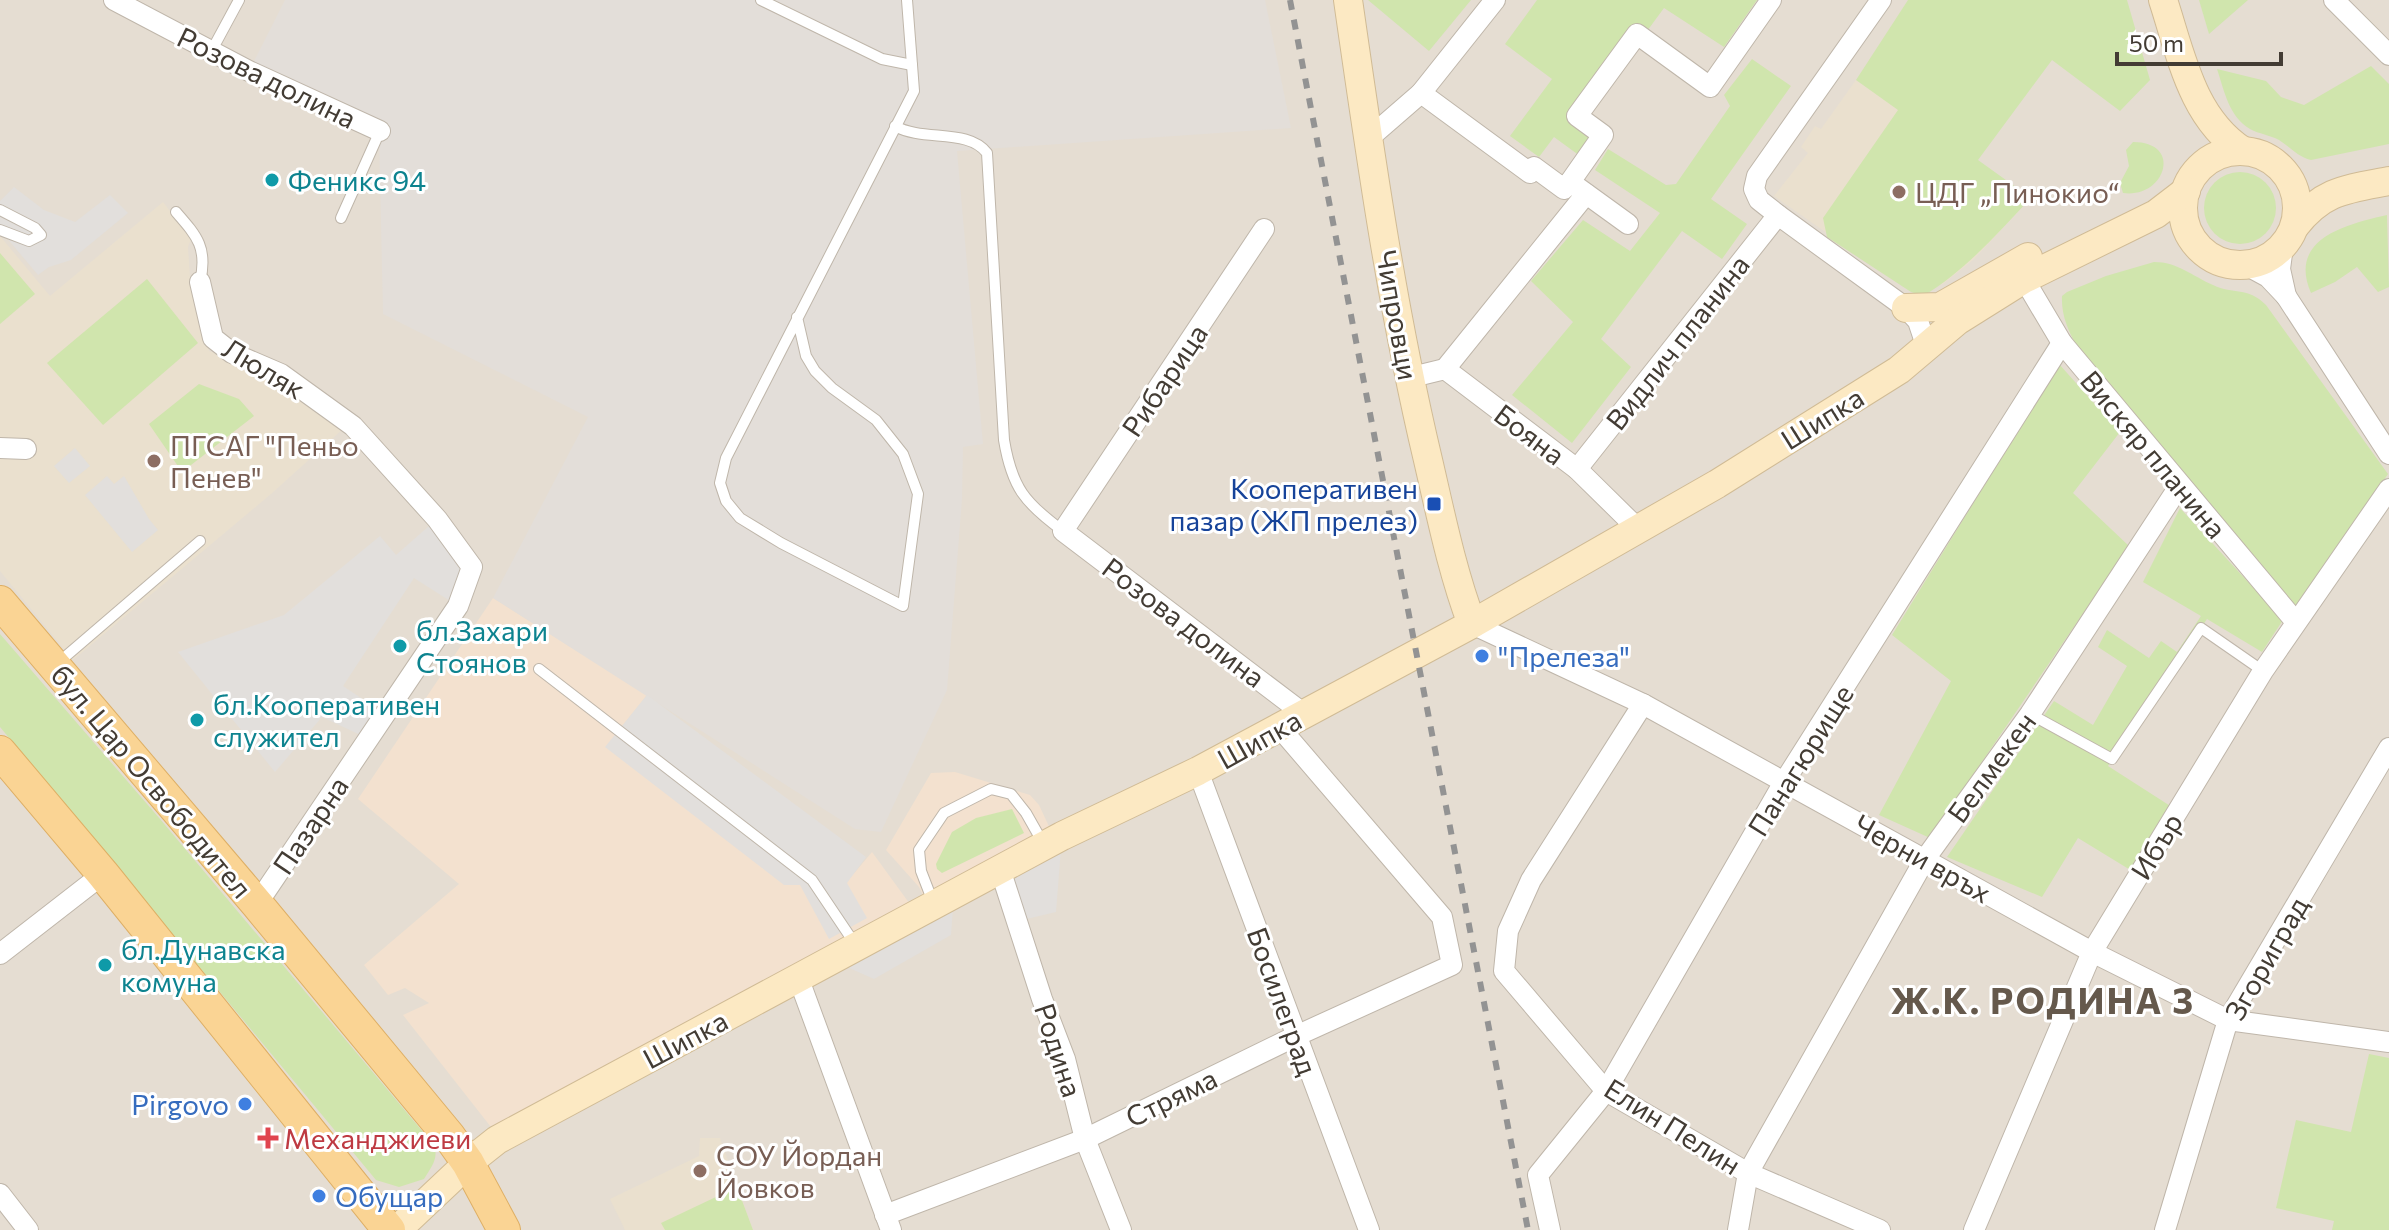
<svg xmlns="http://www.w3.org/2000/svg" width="2389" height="1230" viewBox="0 0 2389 1230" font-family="Commissioner,sans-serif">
	<rect width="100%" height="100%" fill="#f1ece4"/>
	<rect fill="#e5ddd2" x="0" y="0" width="2389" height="1230"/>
	<g fill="#f3e1cf">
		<path d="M493,598l154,97 -24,30 223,158 26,-31 43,59 -417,225 -95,-121 26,-12 -24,-15 -17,7 -24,-30 95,-81 -101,-85z"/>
		<path d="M955,772l75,23 9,10 14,30 -126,68 -8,-16 -33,-37 45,-77z"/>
	</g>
	<path fill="#e3ded9" d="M285,0h980l26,128 -334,23 26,293 -20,3 -1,52 -15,191 -66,142 -26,-3 -362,-231 95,-181 -205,-103 -4,-182 -130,-61z"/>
	<g fill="#eae0ce">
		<path d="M1856,80l175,118 -58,62 -30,24 -32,8 -137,-96 34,-43 -7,-6 14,-21 6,3z"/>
		<path d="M163,202l28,37 -3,8 2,31 19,73 72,26 62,52 -72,65 -198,166 -73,-89v-335l50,60z"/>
		<path d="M700,1138h20l33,92h-128l-15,-31 89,-43z"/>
	</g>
	<g fill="#d0e5ad">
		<path d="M1368,0h103l-42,51z"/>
		<path d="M1537,0h220l-33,47 -60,-39 -86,117 15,12 -13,19 -26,-19 -15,20 -29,-21 42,-57 -47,-35z"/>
		<path d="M1908,0h219l23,80 -30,31 -68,-51 -74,100 53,38c-34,36 -66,73 -108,98l-12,-4 -84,-55 -4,-19 75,-108 -42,-30z"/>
		<path d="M2199,0h49l-39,34z"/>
		<path d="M1752,59l39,27 -80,113 36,25 -25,35 -40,-28 -81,108 30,28 -59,76 -60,-48 61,-73 -42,-41 52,-61 47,31 30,-38 -65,-43 13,-21 58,36 10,-1 54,-78 -6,-11z"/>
		<path d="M2371,66l18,18v60l-78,16c-13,-3 -21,-13 -32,-20 -9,-5 -20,-6 -29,-11 -21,-12 -26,-39 -33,-60l49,12 15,16 23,8z"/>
		<path d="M2133,142c51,0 32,57 -10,51l-3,-10 9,-17 -3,-16z"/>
		<circle cx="2240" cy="208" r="36"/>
		<path d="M2387,215l2,72 -11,5 -21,-25 -22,15 -24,11c-24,-55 37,-69 76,-78z"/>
		<path d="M0,253l35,41 -35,30z"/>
		<path d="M2154,262c24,0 38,14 59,23 21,10 34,1 53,20l122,169 -91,134 -220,-262c-9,-15 -16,-32 -15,-50l5,-4 39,-16z"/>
		<path d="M147,279l51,64 -95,82 -56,-62z"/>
		<path d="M2059,364l61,68 -47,61 56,53 -199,292 -51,-23 72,-134 -59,-46z"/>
		<path d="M199,384l40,15 15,17 -72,56 -33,-48z"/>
		<path d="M2180,508l103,112 -21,32 -55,-33 -99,147 67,43 -43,62 -54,-33 -36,59 -95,-40 107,-156 39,24 34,-59 -29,-19 9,-17 42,28 12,-17 16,11 24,-36 -58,-34z"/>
		<path d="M0,634l160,185 274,326c5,14 -3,22 -10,34l-25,8 -23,-7 -376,-453z"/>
		<path d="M1012,809l12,24 -82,40 -5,-4 -1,-5 16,-32 24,-14z"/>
		<path d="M2369,1054l20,4v172h-57l2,-9 -58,-13 20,-88 55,12z"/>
		<path d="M737,1187l16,43h-88l-4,-7z"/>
	</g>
	<g fill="#e2dfdc">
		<path d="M14,187l30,23 31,12 35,-27 18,18 -57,47 -22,7 -11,8 -38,-45v-29z"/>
		<path d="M75,448l15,18 -21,17 -15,-17z"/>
		<path d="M107,476l7,8 10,-8 25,43 9,11 -26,22 -47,-57z"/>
		<path d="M437,519l35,48 -14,39 -44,-28 -71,108 42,28 -18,24 -45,-21 -47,55 -97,-120 106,-37 96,-79 16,19z"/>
		<path d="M647,695l219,162 -19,26 20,35 -38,21 -29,-54h-16l-179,-138z"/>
		<path d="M1062,836l-6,76 -38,9 -18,-52z"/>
		<path d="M954,894l-3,41 -77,44 -43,-19z"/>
	</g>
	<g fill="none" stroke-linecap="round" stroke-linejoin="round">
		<g stroke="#bfb6aa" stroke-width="12">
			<g id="lane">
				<path d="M761,0l121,59 30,6"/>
				<path d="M212,50l27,-50"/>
				<path d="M895,126c28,16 73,2 92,27l17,287c8,48 21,63 59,91"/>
				<path d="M0,210l35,18 6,7 -12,6 -29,-11"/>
				<path d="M176,212c21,24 32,36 24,70"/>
				<path d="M341,218l39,-87"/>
				<path d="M797,317l9,39 9,15 17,17 44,32 27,34 15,40 -15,112 -122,-63 -41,-25 -14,-17 -6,-18 6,-25 188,-367 -7,-91"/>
				<path d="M59,662l141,-121"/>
				<path d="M539,669l273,211 43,64"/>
				<path d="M2030,714l82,45 89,-131 62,43"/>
				<path d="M933,902l-12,-31 -2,-21 25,-37 47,-24 20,5 15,19 17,30"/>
			</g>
		</g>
		<g stroke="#bfb6aa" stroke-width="22">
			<g id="street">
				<path d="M114,0l135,71 131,60"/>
				<path d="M1881,0l-124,176 -3,13 5,11 19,15 128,93 12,13 8,24"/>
				<path d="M2334,0l55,55"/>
				<path d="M1421,93l109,80 4,-6 30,22 6,-7 58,42"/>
				<path d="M1368,139l53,-46 74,-93"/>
				<path d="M1570,182l33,-47 -26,-19 60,-82 73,53 61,-87"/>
				<path d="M1264,229l-201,302 241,183"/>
				<path d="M2283,246l-3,23 6,27"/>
				<path d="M2246,265l22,12 18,19 103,158"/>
				<path d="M2024,279l38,64 233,278"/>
				<path d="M200,282l13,56 19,15 49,21 72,52 84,93 35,48 -14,39 -201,298"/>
				<path d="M1445,369l141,-175"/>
				<path d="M1408,378l37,-9 132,100 61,60"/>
				<path d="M0,448l26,1"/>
				<path d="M1577,469l201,-254"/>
				<path d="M1472,624l171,80 449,248 136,68 161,22"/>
				<path d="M1643,704l-112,176 -23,51 -4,40 102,120 142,82 132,57"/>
				<path d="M1198,771l171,459"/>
				<path d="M1000,869l42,130 23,60 20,80 36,91"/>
				<path d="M0,954l103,-80"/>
				<path d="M798,977l93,253"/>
				<path d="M0,1194l28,36"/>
				<path d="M885,1215l200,-76 211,-103 156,-71 -10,-48 -162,-189"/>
				<path d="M1550,1230l-12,-55 68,-84 178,-309 278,-439"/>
				<path d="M1738,1230l10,-57 177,-314 105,-145 150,-229"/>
				<path d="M1974,1230l118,-278 171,-281 126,-182"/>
				<path d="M2165,1230l63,-210 161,-272"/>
			</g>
		</g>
		<g stroke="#d0bb95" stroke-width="30">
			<g id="secondary">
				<path d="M1348,0c22,154 44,309 80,460 13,56 24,111 44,164"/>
				<path d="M2163,0c18,55 29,118 80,151"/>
				<circle cx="2240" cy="208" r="57"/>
				<path d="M2295,226c28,-36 52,-37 94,-45"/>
				<path d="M1906,308l34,-1 88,-50"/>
				<path d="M397,1230l71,-67 29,-23 565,-304 136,-65 274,-147 245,-140 182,-114 58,-49 67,-42 132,-65 30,-23"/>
			</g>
		</g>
		<g stroke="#deaf65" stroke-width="34">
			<g id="primary">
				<path d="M0,602l257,302 192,232 19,27 36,67"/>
				<path d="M0,752l103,122 286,356"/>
			</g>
		</g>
		<use href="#lane" stroke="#fff" stroke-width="10"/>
		<use href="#street" stroke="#fff" stroke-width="20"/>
		<use href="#secondary" stroke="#fce9c3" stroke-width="28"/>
		<use href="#primary" stroke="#fad494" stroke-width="32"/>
		<path stroke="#939393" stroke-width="6" stroke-dasharray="10 10" stroke-linecap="butt" d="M1290,0l238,1230"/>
	</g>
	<g fill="#0f9aa8" stroke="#fff" stroke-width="3">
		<circle cx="272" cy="180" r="8"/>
		<circle cx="400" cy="646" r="8"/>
		<circle cx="197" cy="720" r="8"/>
		<circle cx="105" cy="965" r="8"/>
	</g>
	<g fill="#8d6e63" stroke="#fff" stroke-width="3">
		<circle cx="1899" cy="192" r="8"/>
		<circle cx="154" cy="461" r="8"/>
		<circle cx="700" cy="1171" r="8"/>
	</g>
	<rect fill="#1a4fb4" stroke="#fff" stroke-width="3" x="1426" y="496" width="16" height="16" rx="4"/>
	<g fill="#3f7fe0" stroke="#fff" stroke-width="3">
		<circle cx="1482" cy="656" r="8"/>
		<circle cx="245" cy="1104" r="8"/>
		<circle cx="319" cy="1196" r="8"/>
	</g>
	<path fill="#e0444e" stroke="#fff" stroke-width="3" d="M264 1126h8v8h8v8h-8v8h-8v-8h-8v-8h8z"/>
	<g text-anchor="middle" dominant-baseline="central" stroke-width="6" stroke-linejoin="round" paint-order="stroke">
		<g font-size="28" fill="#433c34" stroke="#fff">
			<text transform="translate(267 77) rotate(26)">Розова долина</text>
			<text transform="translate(1398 315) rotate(80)">Чипровци</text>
			<text transform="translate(1677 342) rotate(-52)">Видлич планина</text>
			<text transform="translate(264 368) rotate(31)">Люляк</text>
			<text transform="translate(1164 380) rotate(-56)">Рибарица</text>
			<text transform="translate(1822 418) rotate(-32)">Шипка</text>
			<text transform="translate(1530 434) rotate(37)">Бояна</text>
			<text transform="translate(2154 454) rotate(50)">Вискяр планина</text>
			<text transform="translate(1184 622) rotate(37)">Розова долина</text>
			<text transform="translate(1259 739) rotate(-29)">Шипка</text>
			<text transform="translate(1800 760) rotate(-58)">Панагюрище</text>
			<text transform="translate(1991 767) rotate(-54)">Белмекен</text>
			<text transform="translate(152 781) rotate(50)">бул. Цар Освободител</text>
			<text transform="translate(310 825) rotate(-56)">Пазарна</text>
			<text transform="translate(2156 846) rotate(-59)">Ибър</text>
			<text transform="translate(1923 858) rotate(29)">Черни връх</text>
			<text transform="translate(2266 958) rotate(-60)">Згориград</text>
			<text transform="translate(1283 1001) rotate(70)">Босилеград</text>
			<text transform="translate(685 1039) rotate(-28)">Шипка</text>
			<text transform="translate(1059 1050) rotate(72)">Родина</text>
			<text transform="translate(1171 1097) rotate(-26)">Стряма</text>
			<text transform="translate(1673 1126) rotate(32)">Елин Пелин</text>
		</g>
		<g font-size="28" fill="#0d838f" stroke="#fff" text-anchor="start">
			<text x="288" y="180">Феникс 94</text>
			<text x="416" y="630">бл.Захари<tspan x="416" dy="32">Стоянов</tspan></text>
			<text x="213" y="704">бл.Кооперативен<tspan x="213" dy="32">служител</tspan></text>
			<text x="121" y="949">бл.Дунавска<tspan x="121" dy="32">комуна</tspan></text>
		</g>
		<g font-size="28" fill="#785e54" stroke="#fff" text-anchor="start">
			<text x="1915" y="192">ЦДГ „Пинокио“</text>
			<text x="170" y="445">ПГСАГ "Пеньо<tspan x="170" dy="32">Пенев"</tspan></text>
			<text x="716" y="1155">СОУ Йордан<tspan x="716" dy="32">Йовков</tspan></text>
		</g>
		<g font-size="28" fill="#164399" stroke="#fff" text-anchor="end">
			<text x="1418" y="488">Кооперативен<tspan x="1418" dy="32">пазар (ЖП прелез)</tspan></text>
		</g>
		<g font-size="28" fill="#366cbe" stroke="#fff" text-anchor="start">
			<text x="1498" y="656">"Прелеза"</text>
			<text x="229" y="1104" text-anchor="end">Pirgovo</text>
			<text x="335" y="1196">Обущар</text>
		</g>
		<g font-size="28" fill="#be3a42" stroke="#fff" text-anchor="start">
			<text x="284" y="1138">Механджиеви</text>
		</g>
		<g font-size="36" font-weight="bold" letter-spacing="2" fill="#65594c" stroke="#fff">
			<text x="2043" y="999">Ж.К. РОДИНА 3</text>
		</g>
	</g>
	<path d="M2117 52v12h164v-12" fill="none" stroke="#433c34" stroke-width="4"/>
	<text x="2129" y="52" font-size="24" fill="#433c34" stroke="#ffffff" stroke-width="6" paint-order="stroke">50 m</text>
</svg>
